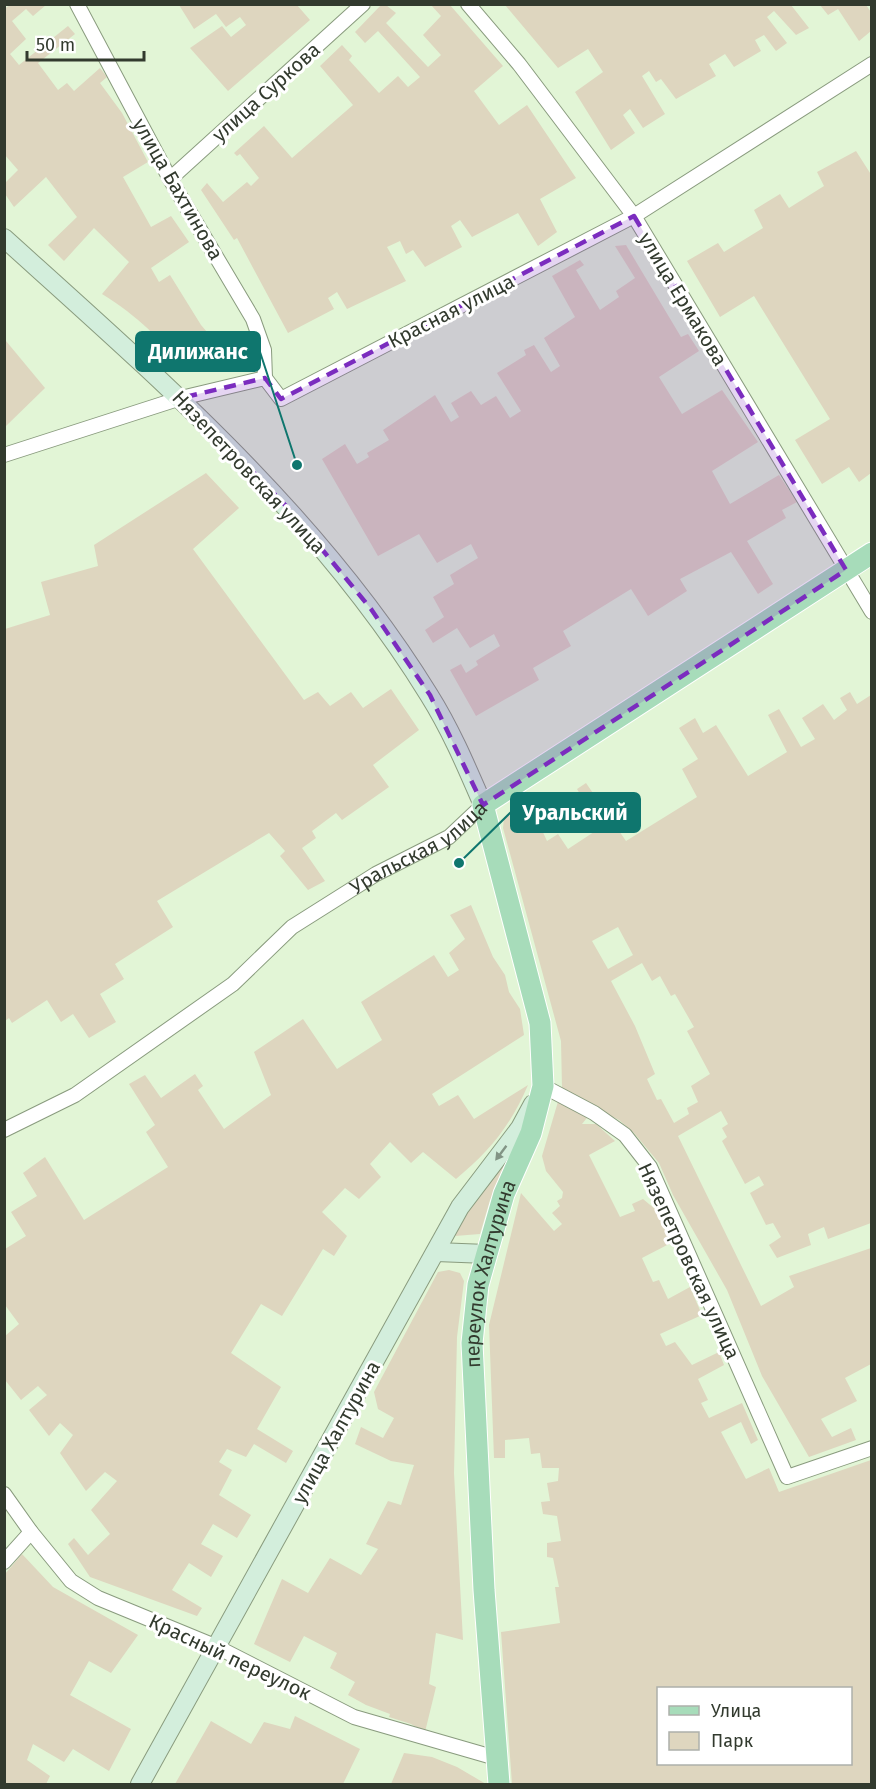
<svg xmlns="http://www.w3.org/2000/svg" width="876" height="1789" viewBox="0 0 876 1789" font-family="'Fira Sans',sans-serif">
	<rect width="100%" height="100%" fill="#e2f5d6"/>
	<g fill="#ded6bf" fill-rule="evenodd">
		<path d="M382,4l4,1 10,8 -10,10 42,44 13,-12 -18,-20 18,-19 -10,-11h19l53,61 -29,25 25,34 28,-20 49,73 -36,21 17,33 -19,14 -20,-33 -46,24 -12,-17 -9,6 11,21 -37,20 -12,-17 -7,4 -6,-13 -13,6 19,34 -59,28 -10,-17 -9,6 6,11 -46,24 -51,-95 -3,2 -33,-50 6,-7 16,19 24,-20 4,4 8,-8 -19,-24 -3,2 -3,-3 30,-27 28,32 61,-53 -33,-39 22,-21 10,11 -3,4 30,33 19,-17 10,11 12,-10 -42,-46 -13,12 -10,-11z"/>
		<path d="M10,5h36l-13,11 -7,-7 -14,12 14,18 -16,15 9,11 49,-39 7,8 -37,29 20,27 9,-7 7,8 26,-23 7,9 -7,6 22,30 26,49 -25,15 28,50 20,-11 18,26 -38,26 8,14 11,-7 31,50 25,29 -38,17c-29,-33 -49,-54 -86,-77l27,-32 -35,-34 -30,33 -16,-16 29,-28 -31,-40 -32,30 -9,-13v-11l13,-13 -14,-16v-145z"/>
		<path d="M179,5h118l13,15 -82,71 -38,-43 32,-22 9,11 15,-12 -6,-8 -14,10 -10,-13 -22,15z"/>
		<path d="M505,5h286l18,23 -13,7 -22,-24 -7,6 20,26 -11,8 -12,-16 -9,5 6,11 -27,16 -9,-13 -16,10 7,12 -40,23 -15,-20 -5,3 -7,-11 -7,5 23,38 -22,14 -13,-19 -7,6 12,18 -24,17 -36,-58 28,-20 -15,-23 -30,19z"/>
		<path d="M820,5h46l5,7v19l-12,10 -21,-32 -10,6z"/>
		<path d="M856,151l16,25 -1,297 -12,9 -10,-15 -27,17 -27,-44 35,-21 -76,-123 -34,21 -33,-56 31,-18 6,9 39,-24 -9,-18 26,-16 9,14 35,-22 -7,-14z"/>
		<path d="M626,245l55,92 7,-3 11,17 -40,26 23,37 40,-24 36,52 -46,29 18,33 49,-29 18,27 -15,8 4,8 -39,23 26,43 -15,10 -27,-42 -51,27 7,12 -39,25 -17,-27 -68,42 8,15 -38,22 6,12 -63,36 -26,-46 11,-6 5,9 12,-8 -2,-4 24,-15 -6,-12 -24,14 -13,-20 -24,15 -8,-13 19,-13 -11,-20 21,-13 -4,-9 28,-17 -7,-14 -34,19 -18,-29 -41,22 -56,-97 23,-15 12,20 12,-7 -2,-4 22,-13 -6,-10 52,-35 16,27 8,-5 -8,-14 20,-12 10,14 15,-9 14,22 11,-7 -24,-38 29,-18 -2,-5 10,-5 17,27 9,-6 -16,-28 31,-21 -23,-41 28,-16 4,5 -8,5 24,40 19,-13 -3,-6 19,-13 -20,-32z"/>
		<path d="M6,341l39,47 -40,39 -1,-85z"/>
		<path d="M206,473l33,35 -46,41 111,151 14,-8 12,14 21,-14 12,16 28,-19 28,41 -46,35 16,22 -47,33 -6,-7 -24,18 4,7 -14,10 23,33 -17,9 -28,-34 5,-5 -16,-18 -112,68 16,26 -58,37 9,15 -24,15 16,28 -27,16 -16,-24 -12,8 -14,-22 -35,23 -3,-5 -4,3v-392l45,-14 -9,-33 57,-16 -4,-21z"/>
		<path d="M850,692l7,12 14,-9v528l-43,16 -4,-12 -16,7 3,11 -34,13 -8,-13 12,-8 -8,-14 -7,2 -16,-32 14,-8 -5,-9 -14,8 -23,-43 5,-4 -5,-9 6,-4 -7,-13 -43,25 83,170 33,-19 -5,-11 82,-28v116l-26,14 12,23 -36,18 11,18 19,-9 5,12 -47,17 -47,-81 -35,-86 -54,-95 -14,-32 -25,-30 -15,-13 -24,-12 -13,16h14l19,17 -26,14 31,62 15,-6 -3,-7 11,-5 12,10 16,34 -29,15 11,24 6,-2 9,19 22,-12 12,28 -42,19 6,12 9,-4 17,23 27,-13 5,13 -26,14 10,21 -7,3 8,15 33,-15 16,37 -7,4 -10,-22 -20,10 25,47 23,-11 10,24 92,-32v324h-359l-11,-152 59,-9 -5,-36h4l-6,-29 -6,-1v-14l14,-2 -4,-25 -14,-2 -2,-12 9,-1 -3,-18 11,-2 1,-13h-17l-2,-15 -9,1 -2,-16 -24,2v18h-11l-5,-133 32,-132 33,38 8,-7 -10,-11 8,-7 -3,-5 5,-3 1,-6 -17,-21 -4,-15 20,-68 -1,-47 -58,-213 1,-10 18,-14 13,11 12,26 11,-7 10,15 32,-21 -23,-39 9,-6 40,58 71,-44 -15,-28 16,-10 -19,-31 16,-10 8,15 13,-8 32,51 39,-24 -19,-37 11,-6 22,38 14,-8 -13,-21 21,-14 11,16 13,-10 -7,-12zM618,927l15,28 -25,14 -16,-28zM642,963l10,18 8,-5 11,20 4,-2 19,33 -7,4 23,43 -19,12 7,16 -11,6 2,6 -15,9 -13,-24 -4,1 -10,-21 8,-5 -20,-48 -24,-45zM658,1688h192v76h-192z"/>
		<path d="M471,905l22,52 12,18 4,17 11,17 4,26 -92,59 7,12 19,-11 16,24 54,-34c-17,40 -38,66 -72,94l-33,-27 -12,11 -21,-21 -20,22 11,13 -22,22 -14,-11 -23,24 25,24 -13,20 -11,-7 -41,67 -21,-12 -30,49 50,34 -24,42 36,22 -7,12 -32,-19 -8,13 -19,-8 -8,13 13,8 -13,25 32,20 -14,23 -24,-14 -12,20 22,12 -12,21 -22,-14 -17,27 30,18 -5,8 -107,-39 -22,-33 6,-6 14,17 22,-21 -19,-24 26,-29 -12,-9 -19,19 -26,-38 13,-18 -13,-12 -11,13 -20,-26 18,-15 -9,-9 -17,14 -16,-20v-44l14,-12 -14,-19v-56l21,-13 -15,-24 26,-16 -14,-23 22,-16 39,63 84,-53 -22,-35 9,-7 -26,-41 16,-9 16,23 34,-24 8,12 -5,4 26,39 47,-34 -17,-43 49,-33 34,50 45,-29 -21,-38 73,-47 14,22 11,-7 -10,-17 16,-14 -15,-24z"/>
		<path d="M509,1154l4,2 -23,44 -10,34 -25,2 20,-37z"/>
		<path d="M449,1270l11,3 4,8 -7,56 -3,136 9,167 -27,-7 -7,51 7,3 -11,45 -14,-8 -22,-7 1,-3 -24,-9 -18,-10 7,-13 -25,-14 7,-15 -33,-17 -14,26 -36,-18 28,-65 26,14 22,-35 31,17 17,-26 -12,-5 22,-43 13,4 13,-40 -23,-4 -36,-17 6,-17 22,11 11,-20 -16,-9 -4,-17 64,-120z"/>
		<path d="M22,1554l31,33 85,48 -27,38 -22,-12 -19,34 61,34 -22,42 -36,-22 -9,13 -31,-18 -6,16 23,16 -4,8h-41v-210z"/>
		<path d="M295,1716l65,33 -17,35h-168l36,-63 40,23 13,-22 26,7z"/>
		<path d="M404,1753l28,4 25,10 29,17h-95z"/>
	</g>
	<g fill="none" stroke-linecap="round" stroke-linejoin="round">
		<g stroke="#899b7e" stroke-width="16">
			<g id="street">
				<path d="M77,4l93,175 83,140 11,31 1,28"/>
				<path d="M468,4l51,60 115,152 238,396"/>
				<path d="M170,179l193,-175"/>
				<path d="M4,455l177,-57 84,-20 16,21 353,-183 238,-152"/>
				<path d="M543,1086l51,27 31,22 25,32 137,310 85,-29"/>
				<path id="s1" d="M4,1130l71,-35 158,-111 59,-57 84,-53 73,-37 34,-32"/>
				<path d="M4,1494l27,38 40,49 27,17 119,49 137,70 142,41"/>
				<path d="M4,1562l27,-30"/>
			</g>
		</g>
		<g stroke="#899b7e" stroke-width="20">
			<g id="secondary">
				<path d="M4,238c155,140 315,278 425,457 22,35 38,73 54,110"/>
				<path d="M436,1252l51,2"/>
				<path d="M140,1784l320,-577 60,-79 13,-24"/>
			</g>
		</g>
		<g stroke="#fff" stroke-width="23">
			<g id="primary">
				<path id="s2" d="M499,1784l-15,-194 -12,-247 6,-58 26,-91 27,-61 12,-47 -3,-63 -57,-218 389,-252"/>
			</g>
		</g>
		<use href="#street" stroke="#fff" stroke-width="14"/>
		<use href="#secondary" stroke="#d3eedc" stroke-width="18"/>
		<use href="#primary" stroke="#a7dcba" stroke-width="21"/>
	</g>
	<defs><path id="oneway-solid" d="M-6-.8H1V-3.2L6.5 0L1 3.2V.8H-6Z" transform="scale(1.5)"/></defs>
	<use fill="#829485" href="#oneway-solid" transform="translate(501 1153) rotate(127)"/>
	<path fill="#7b2cbf" fill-opacity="0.2" stroke="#7b2cbf" stroke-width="4.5" stroke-dasharray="12 8" stroke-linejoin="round" d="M634,216l212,354 -363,235 -53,-110 -59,-86 -83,-101 -107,-110 84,-20 16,21z"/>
	<g text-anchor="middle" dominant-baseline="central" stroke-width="6" stroke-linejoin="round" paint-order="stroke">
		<g font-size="20" fill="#323a2e" stroke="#fff">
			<text transform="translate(266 92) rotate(-42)">улица Суркова</text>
			<text transform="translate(178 189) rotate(60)">улица Бахтинова</text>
			<text transform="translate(683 299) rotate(59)">улица Ермакова</text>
			<text transform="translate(451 311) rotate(-27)">Красная улица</text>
			<text transform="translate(249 472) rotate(47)">Нязепетровская улица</text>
			<text stroke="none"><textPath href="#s1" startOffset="504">Уральская улица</textPath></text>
			<text transform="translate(689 1261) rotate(65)">Нязепетровская улица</text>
			<text stroke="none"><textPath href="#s2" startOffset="513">переулок Халтурина</textPath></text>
			<text transform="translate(336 1432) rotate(-61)">улица Халтурина</text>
			<text transform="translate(230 1657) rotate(25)">Красный переулок</text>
		</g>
	</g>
	<path fill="none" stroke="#0f766e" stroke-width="2" d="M297 465L260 352M459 863L511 812"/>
	<g fill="#0f766e" stroke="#fff" stroke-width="2">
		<circle cx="297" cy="465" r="6"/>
		<circle cx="459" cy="863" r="6"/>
	</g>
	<g fill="#0f766e" stroke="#0f766e" stroke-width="2">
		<rect x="136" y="332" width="124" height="39" rx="6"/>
		<rect x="511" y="793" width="129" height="39" rx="6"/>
	</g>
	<g font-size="21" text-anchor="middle" font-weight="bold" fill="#fff">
		<text x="198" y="359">Дилижанс</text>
		<text x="575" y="820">Уральский</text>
	</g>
	<rect width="876" height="1789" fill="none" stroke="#323a2e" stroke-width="12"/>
	<rect x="657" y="1687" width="195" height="78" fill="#ffffff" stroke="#adb0ab" stroke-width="1.5"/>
	<rect x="669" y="1706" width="30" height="9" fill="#a7dcba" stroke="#adb0ab" stroke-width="1.5"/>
	<text x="711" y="1717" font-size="18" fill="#323a2e">Улица</text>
	<rect x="669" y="1732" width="30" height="18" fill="#ded6bf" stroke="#adb0ab" stroke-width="1.5"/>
	<text x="711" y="1747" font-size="18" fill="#323a2e">Парк</text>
	<path d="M27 51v9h117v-9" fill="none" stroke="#323a2e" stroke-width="3"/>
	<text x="36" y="51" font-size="18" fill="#323a2e" stroke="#ffffff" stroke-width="4.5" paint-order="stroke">50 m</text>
</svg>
